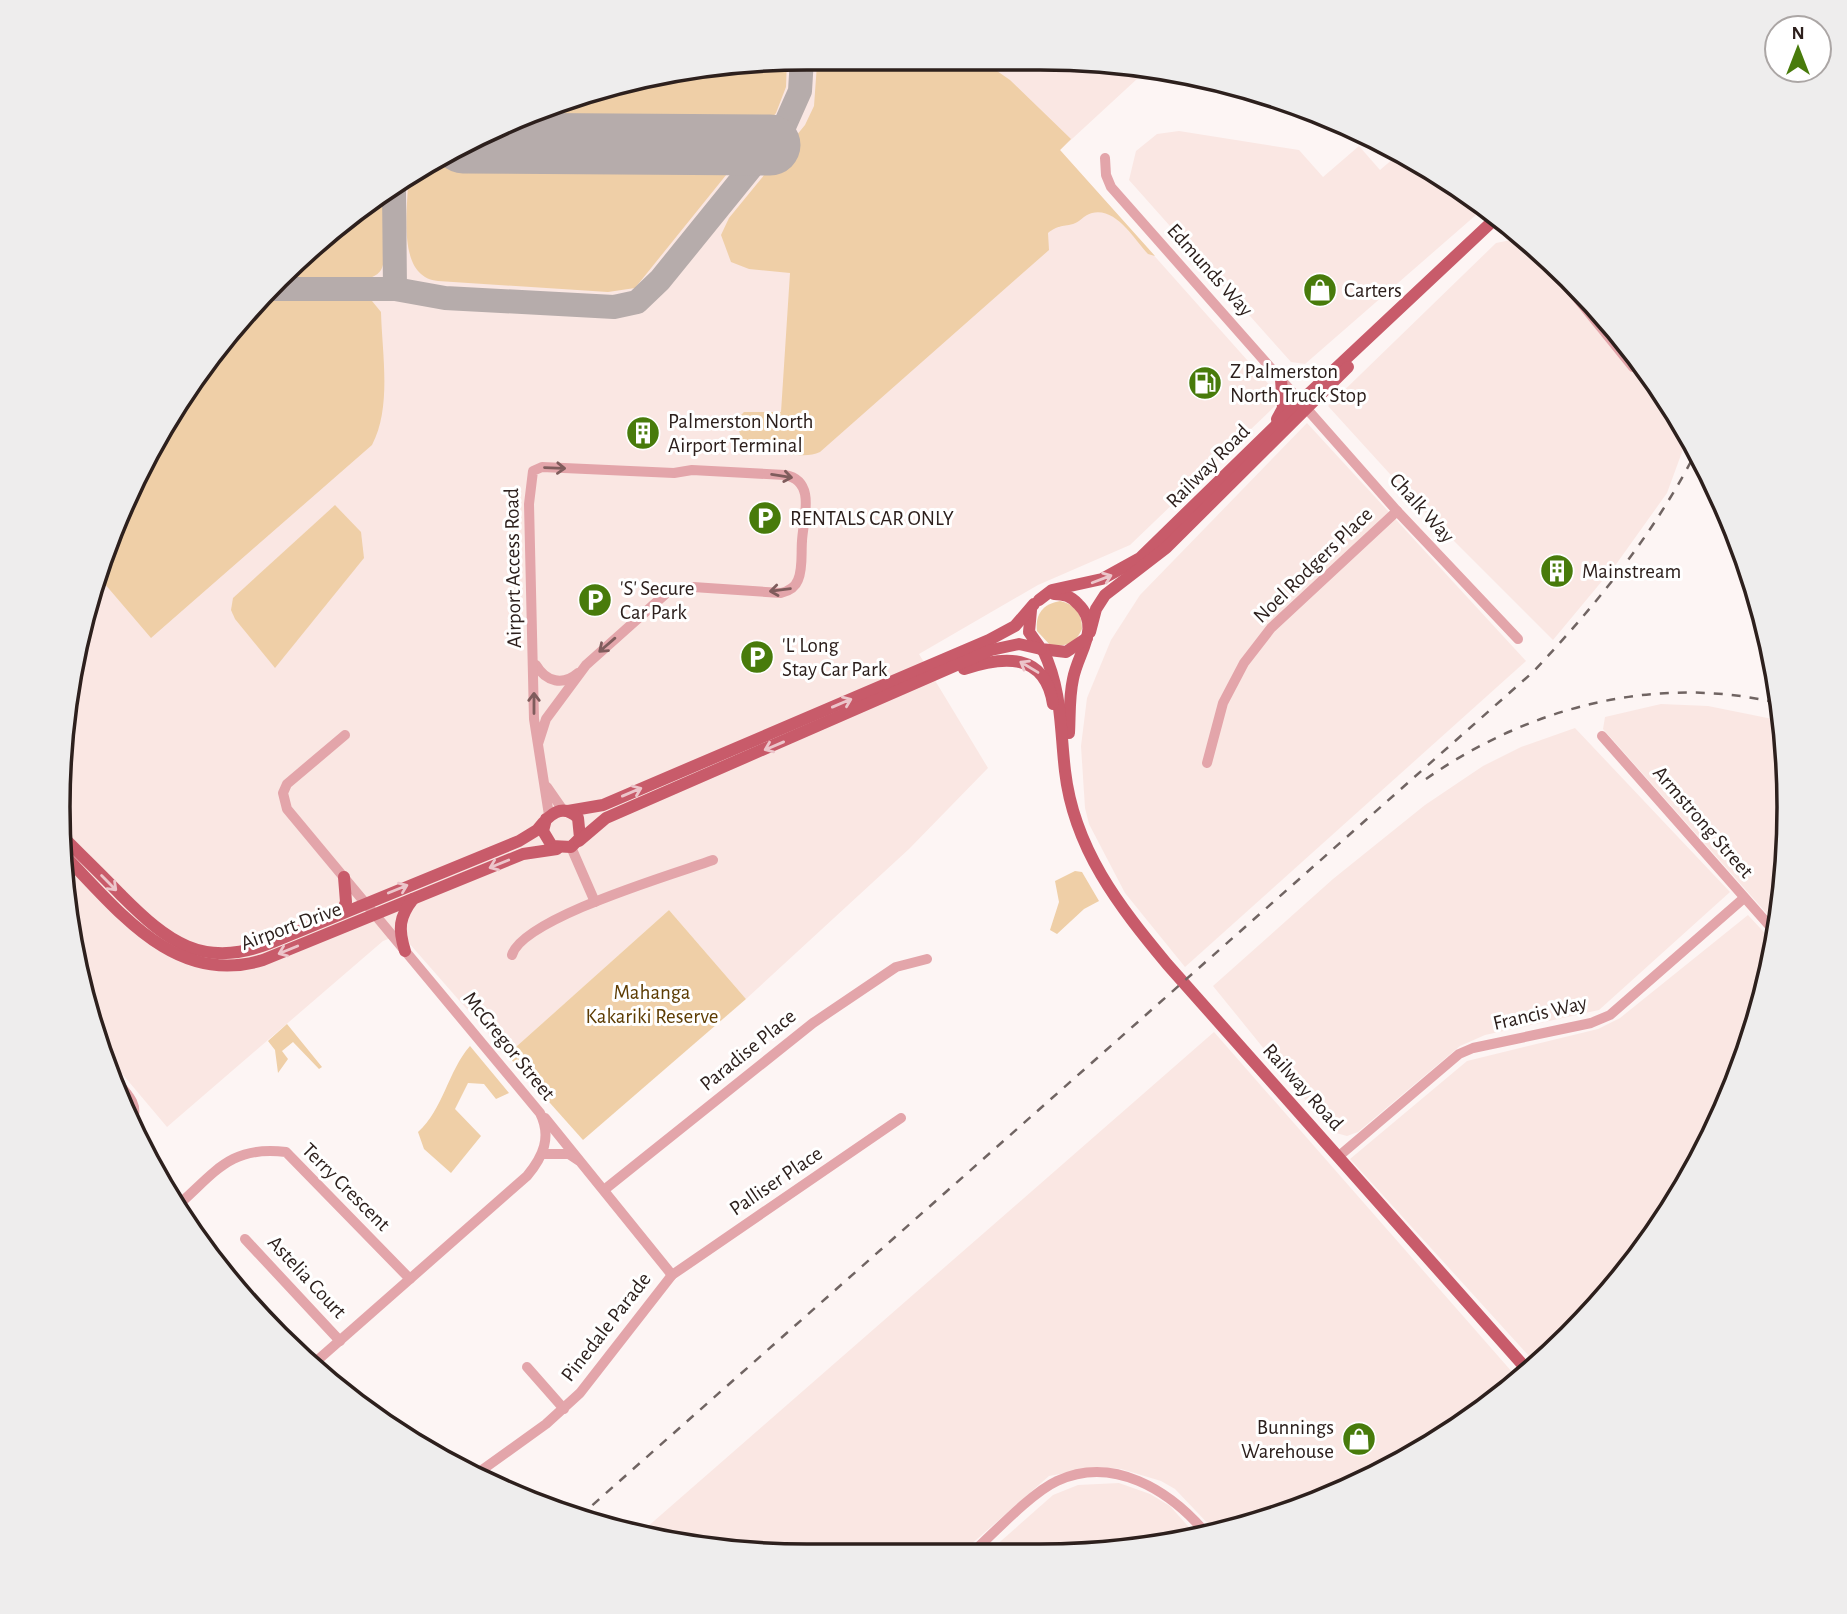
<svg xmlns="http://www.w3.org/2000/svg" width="1847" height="1614" viewBox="0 0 1847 1614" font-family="'Alegreya Sans',sans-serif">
	<rect width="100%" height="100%" fill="#fdf5f4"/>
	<g fill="#fae7e3">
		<path d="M807,58l343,9 -90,83 213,239 2,17 -145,139 -92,40 -119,69 69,114 -79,81 -163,150 -77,-89 -162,145 -106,-121 -18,7 -216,186 -70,-83 -38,-188 13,-195 43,-141 97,-169 101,-108 162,-108 138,-52z"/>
		<path d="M1179,131l120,19 24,27 36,-31 21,24 21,-18 83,56 -179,156 -14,-2 -162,-182 7,-29 21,-17z"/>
		<path d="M1519,233l15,10 70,70 85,120 -22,60 -50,70 -64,77 -133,-133 -92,-101 168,-163 15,-3z"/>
		<path d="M1307,423l219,238 -341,306 -60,-74 -36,-69 -4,-16 -4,-62 6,-48 24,-58 29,-45z"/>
		<path d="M1661,704l47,2 75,15 5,135 -12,68 -173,-195 2,-12z"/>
		<path d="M1575,728l155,164 -131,118 -114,25 -25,11 -102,86 -11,4 -11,-3 -15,-14 -108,-133 120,-107 92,-74 58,-39 38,-19z"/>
		<path d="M1748,915l25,27 -9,59 -52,138 -78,124 -96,103 -188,-207 117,-98 131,-32 22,-11z"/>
		<path d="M1214,1032l306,349 -106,75 -134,61 -66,13 -39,-41 -14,-8 -40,-12 -21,-2 -51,9 -90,79 -152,1 -147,-14 -22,-7z"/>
		<path d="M1119,1483l31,11 20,12 25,28 -106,21h-104l68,-60 25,-10z"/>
	</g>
	<g fill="#efcfa7">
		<path d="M787,60l-1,27 -10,26 -141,175 -27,4 -170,-11c-42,-4 -30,-71 -30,-101l67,-45 138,-52z"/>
		<path d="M817,64l151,2 29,5 13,9 61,59 -11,11 95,106 -7,-2c-14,-15 -32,-47 -56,-41 -8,2 -12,9 -19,11 -12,3 -15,1 -25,9l1,17 -229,202c-10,5 -22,3 -33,2 -27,-1 -52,-3 -48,-37l5,-5h37l9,-139 -41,-4 -18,-7 -10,-27 8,-17 76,-93 9,-19z"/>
		<path d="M383,197c0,18 5,55 -1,71 -8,22 -84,14 -105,14l36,-39z"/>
		<path d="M263,297h98l1,3 10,1 9,11c1,41 11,95 -9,133l-221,193 -53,-62 17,-56 97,-169z"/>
		<path d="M335,505l26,27 3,26 -89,110 -40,-49 -4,-9 2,-12z"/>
		<path d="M1060,601c15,3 22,12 22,28 -7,15 -15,17 -31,17l-14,-15c-2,-17 6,-27 23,-30z"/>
		<path d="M1075,871l7,1 17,29 -15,8 -27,25 -7,-4 9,-28 -4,-21z"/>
		<path d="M669,910l77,89 -163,141 -76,-85z"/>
		<path d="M287,1024l35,43 -3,2 -26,-27 -11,9 6,8 -10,14 -3,-23 -7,-9z"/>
		<path d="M470,1046l39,47 -13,6 -12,-15 -16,-1 -13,26 26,27 -30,37 -27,-24 -6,-17c25,-22 30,-61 52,-86z"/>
	</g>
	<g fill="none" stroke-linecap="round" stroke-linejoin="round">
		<g stroke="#b6acab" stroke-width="24">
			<path d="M394,189l1,100"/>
			<path d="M270,289h125l50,9 169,9 23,-5 23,-22 124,-153 16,-36 2,-33"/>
		</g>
		<path stroke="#b6acab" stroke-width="61" d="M463,143l307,2"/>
		<g stroke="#e3a5aa" stroke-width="10">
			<path d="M1105,158l1,17 5,12 286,324 121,128"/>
			<path d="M1531,241l102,126"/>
			<path d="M536,665c10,17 27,21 42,8"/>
			<path d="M1602,736l173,196"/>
			<path d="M538,744l8,-25 40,-54 84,-75 23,-3 88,6c8,-2 14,-5 17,-13 5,-11 3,-27 4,-39 1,-22 15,-60 -17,-66l-93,-5 -18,3 -132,-6 -9,4 -4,33 5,215 15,96"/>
			<path d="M1207,763l16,-60 21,-40 27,-35 126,-117"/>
			<path d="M547,787l16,23"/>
			<path d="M571,847l24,55"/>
			<path d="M512,955c11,-37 162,-81 201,-95"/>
			<path d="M110,1074c11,14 33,30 21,48"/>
			<path d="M545,1118l127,157"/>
			<path d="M542,1154h27l9,6"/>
			<path d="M1339,1156l120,-102 14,-6 118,-25 19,-8 134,-117"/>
			<path d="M604,1190l209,-167 83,-56 31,-8"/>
			<path d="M177,1206c38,-33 53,-61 109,-54l124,127"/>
			<path d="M245,1239l95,102"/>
			<path d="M312,1365l215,-189c16,-19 25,-39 13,-63l-253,-304 -4,-16 4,-9 58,-49"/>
			<path d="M527,1367l37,42"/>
			<path d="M475,1475l71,-51 34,-31 92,-118 229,-157"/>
			<path d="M970,1555c22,-20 61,-62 87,-74 56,-26 112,9 148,51"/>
		</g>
		<g stroke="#c85b6a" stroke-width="12">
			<path d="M1277,419l6,-11 -2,-29"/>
			<path d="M1054,594c10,0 17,2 24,10 24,23 0,48 -5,75 -4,18 -3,36 -4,54"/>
			<path d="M1039,600l13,-10 50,-11 38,-21 161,-157 196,-184"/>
			<path d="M1031,610l-2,22 12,17 25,3 21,-14"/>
			<path d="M1090,632l6,-23 9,-14 61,-47 182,-181"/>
			<path d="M1043,650c19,40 17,78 22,121 9,78 54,135 102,193l363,409"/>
			<path d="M964,669c39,-13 81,-17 89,35"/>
			<path d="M568,811l35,-6 386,-165 26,-14 19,-22"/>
			<path d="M61,835c20,20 41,40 61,61 45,45 80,73 146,48l251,-103 18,-11 1,-1c11,-14 24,-27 40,-11l2,20 -9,9 -19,-1 -9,-15 3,-12"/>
			<path d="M579,841l27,-23 385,-168 28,-6 22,5"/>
			<path d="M60,851c56,56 113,137 203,109l260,-106 34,-5"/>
			<path d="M342,912l4,-10 -2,-25"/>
			<path d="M405,951c-7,-22 -6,-34 8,-52"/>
		</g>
		<g stroke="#706462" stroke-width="2.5" stroke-dasharray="9 9" stroke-linecap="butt">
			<path d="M1426,779c103,-72 231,-106 356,-75"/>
			<path d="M579,1517l954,-845c64,-68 121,-138 164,-222"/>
		</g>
	</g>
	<defs><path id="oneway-shaft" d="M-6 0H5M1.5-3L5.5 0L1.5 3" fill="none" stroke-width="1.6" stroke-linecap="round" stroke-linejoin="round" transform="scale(1.75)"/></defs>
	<g stroke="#7f5c5c">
		<use href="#oneway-shaft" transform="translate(555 468) rotate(2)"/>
		<use href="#oneway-shaft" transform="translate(782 476) rotate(9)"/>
		<use href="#oneway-shaft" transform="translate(780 590) rotate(173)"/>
		<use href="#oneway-shaft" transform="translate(607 645) rotate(139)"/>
		<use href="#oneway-shaft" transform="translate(534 703) rotate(-90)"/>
	</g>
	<g stroke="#ecc6cb">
		<use href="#oneway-shaft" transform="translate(1102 579) rotate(-21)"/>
		<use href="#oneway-shaft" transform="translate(1029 667) rotate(-149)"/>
		<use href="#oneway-shaft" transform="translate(842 703) rotate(-23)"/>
		<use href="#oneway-shaft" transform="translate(774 746) rotate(157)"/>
		<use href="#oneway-shaft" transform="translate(632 792) rotate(-23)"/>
		<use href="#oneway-shaft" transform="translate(499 864) rotate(158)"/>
		<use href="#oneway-shaft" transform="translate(109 883) rotate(45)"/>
		<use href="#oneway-shaft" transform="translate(398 889) rotate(-22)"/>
		<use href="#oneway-shaft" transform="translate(288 950) rotate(158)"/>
	</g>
	<defs>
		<g id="shop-disc" transform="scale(1.75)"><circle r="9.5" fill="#487b0b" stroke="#fff"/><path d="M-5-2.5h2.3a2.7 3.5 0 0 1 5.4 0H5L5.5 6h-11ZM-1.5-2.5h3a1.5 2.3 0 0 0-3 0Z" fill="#fff"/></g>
		<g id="fuel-disc" transform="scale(1.75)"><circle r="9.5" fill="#487b0b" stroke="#fff"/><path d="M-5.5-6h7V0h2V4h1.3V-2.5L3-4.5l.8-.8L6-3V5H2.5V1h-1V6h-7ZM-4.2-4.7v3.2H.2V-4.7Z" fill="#fff"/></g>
		<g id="building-disc" transform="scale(1.75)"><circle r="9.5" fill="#487b0b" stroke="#fff"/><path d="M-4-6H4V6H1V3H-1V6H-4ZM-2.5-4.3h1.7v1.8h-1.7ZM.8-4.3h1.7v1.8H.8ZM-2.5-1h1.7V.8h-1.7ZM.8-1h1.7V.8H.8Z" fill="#fff"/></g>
		<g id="parking-disc" transform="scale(1.75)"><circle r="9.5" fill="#487b0b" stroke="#fff"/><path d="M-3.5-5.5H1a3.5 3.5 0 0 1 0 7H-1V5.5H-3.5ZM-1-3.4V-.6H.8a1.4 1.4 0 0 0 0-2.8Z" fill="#fff"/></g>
	</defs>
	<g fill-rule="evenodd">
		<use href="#shop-disc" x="1320" y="290"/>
		<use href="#fuel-disc" x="1205" y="383"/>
		<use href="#building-disc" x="643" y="433"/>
		<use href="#parking-disc" x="765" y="518"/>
		<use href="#building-disc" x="1557" y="571"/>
		<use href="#parking-disc" x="595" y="600"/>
		<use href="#parking-disc" x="757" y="657"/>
		<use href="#shop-disc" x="1359" y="1439"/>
	</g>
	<g text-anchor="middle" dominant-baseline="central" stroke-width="6" stroke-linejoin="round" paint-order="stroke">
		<g font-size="21" fill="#2d201d" stroke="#fff">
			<text transform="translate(1210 270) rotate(48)">Edmunds Way</text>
			<text transform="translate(1208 466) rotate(-45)">Railway Road</text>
			<text transform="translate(1422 508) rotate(48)">Chalk Way</text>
			<text transform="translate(1313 565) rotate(-44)">Noel Rodgers Place</text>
			<text transform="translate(513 568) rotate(-91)">Airport Access Road</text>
			<text transform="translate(1703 822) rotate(49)">Armstrong Street</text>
			<text transform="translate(291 926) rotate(-20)">Airport Drive</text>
			<text transform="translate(1540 1013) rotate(-13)">Francis Way</text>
			<text transform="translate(509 1046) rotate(51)">McGregor Street</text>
			<text transform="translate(748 1050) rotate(-39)">Paradise Place</text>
			<text transform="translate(1303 1087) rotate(48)">Railway Road</text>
			<text transform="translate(776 1181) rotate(-34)">Palliser Place</text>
			<text transform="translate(346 1187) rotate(45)">Terry Crescent</text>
			<text transform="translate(307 1277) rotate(47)">Astelia Court</text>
			<text transform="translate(606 1327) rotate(-52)">Pinedale Parade</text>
		</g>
		<g font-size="21" fill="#2d201d" stroke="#fff" text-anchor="start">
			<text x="1344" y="290">Carters</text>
			<text x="1230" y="371">Z Palmerston<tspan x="1230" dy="24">North Truck Stop</tspan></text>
			<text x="668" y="421">Palmerston North<tspan x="668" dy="24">Airport Terminal</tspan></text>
			<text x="790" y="518">RENTALS CAR ONLY</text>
			<text x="1582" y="571">Mainstream</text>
			<text x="620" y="588">'S' Secure<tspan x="620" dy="24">Car Park</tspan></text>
			<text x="782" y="645">'L' Long<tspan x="782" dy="24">Stay Car Park</tspan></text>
			<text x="1334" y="1427" text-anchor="end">Bunnings<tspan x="1334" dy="24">Warehouse</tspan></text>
		</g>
		<g font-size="21" fill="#5d3c03" stroke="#fff">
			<text x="652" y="992">Mahanga<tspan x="652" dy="24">Kakariki Reserve</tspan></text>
		</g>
	</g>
	<path d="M0 0H1847V1614H0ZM807 70H1040A737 737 0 0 1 1777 807V807A737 737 0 0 1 1040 1544H807A737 737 0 0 1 70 807V807A737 737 0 0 1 807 70Z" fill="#eeeded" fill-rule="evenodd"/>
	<path fill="none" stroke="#2d201d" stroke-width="3.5" d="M807 70H1040A737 737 0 0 1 1777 807V807A737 737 0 0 1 1040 1544H807A737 737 0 0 1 70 807V807A737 737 0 0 1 807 70Z"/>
	<g transform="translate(1798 49)"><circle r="33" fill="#ffffff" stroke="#aba6a5" stroke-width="2"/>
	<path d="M0-5L12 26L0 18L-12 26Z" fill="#487b0b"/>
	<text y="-10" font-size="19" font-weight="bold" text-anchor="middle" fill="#2d201d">N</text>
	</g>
</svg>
